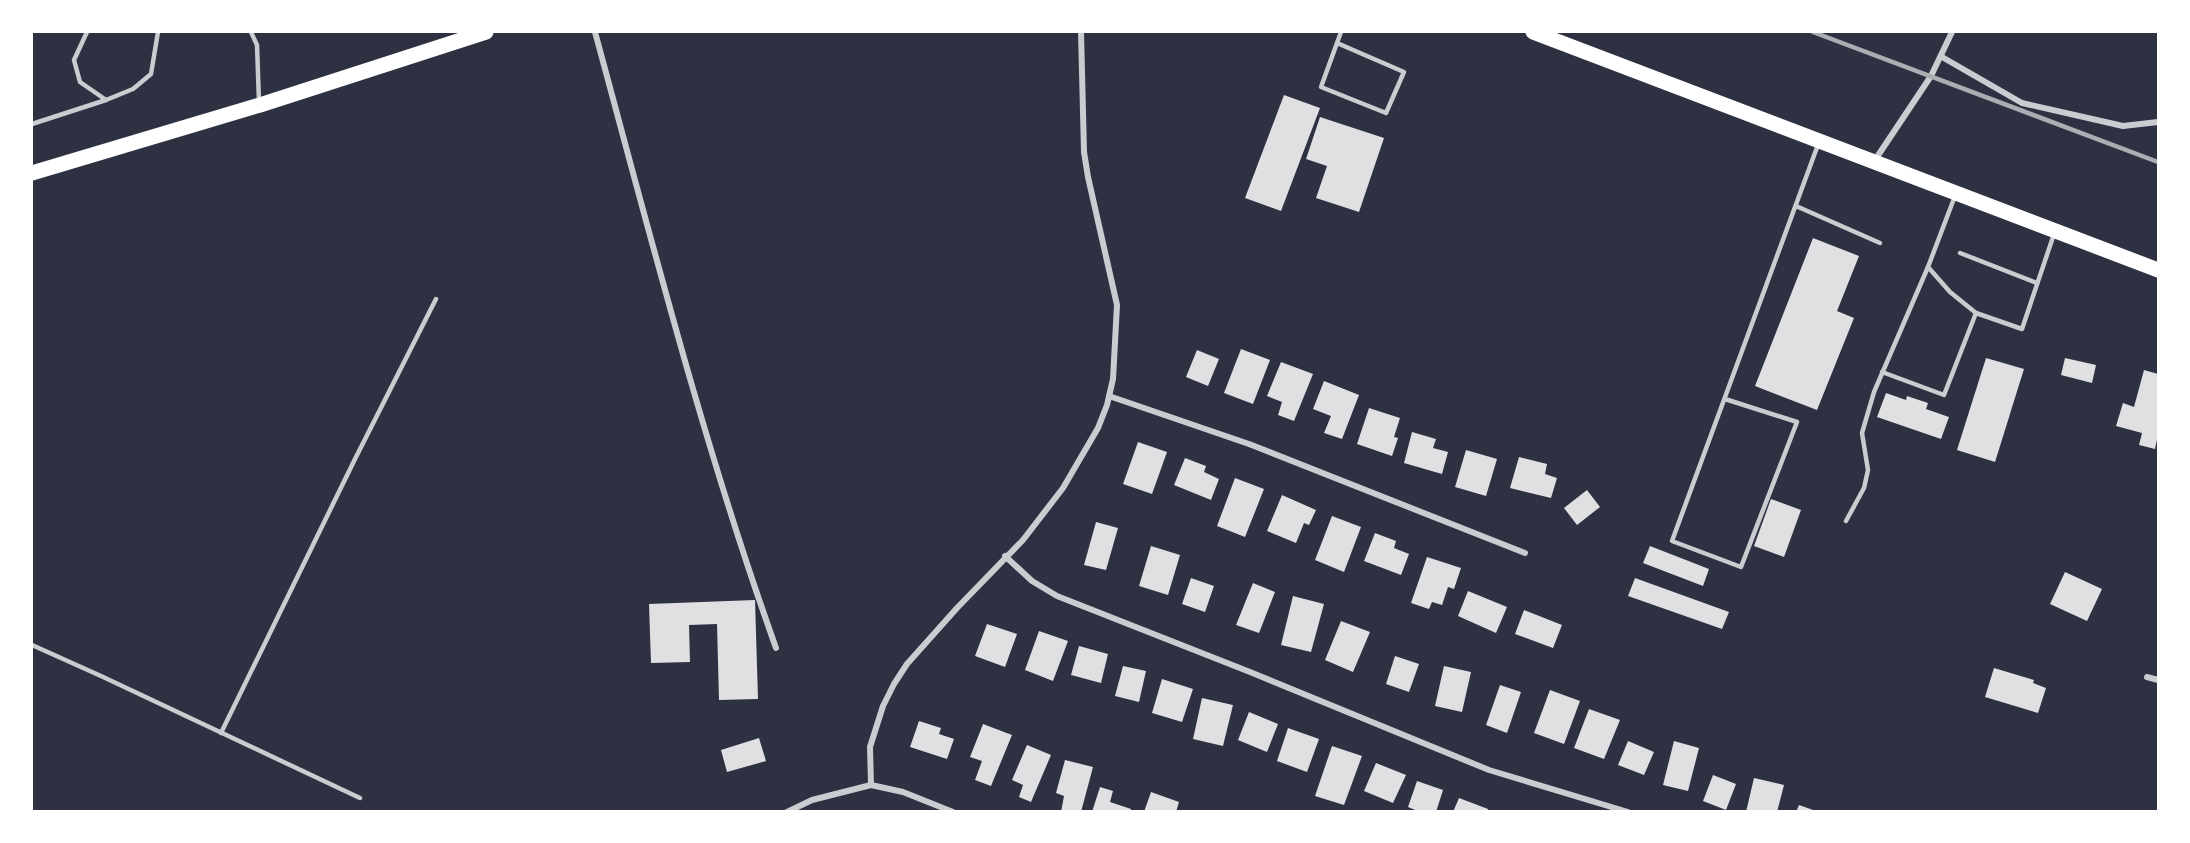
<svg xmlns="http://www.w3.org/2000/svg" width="2190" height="843" viewBox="0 0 2190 843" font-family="'Space Grotesk',sans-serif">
	<rect width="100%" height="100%" fill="#2d3142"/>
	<g fill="#e0e0e3">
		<path d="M1284,95l36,13 -39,103 -36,-13z"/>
		<path d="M1320,117l64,21 -25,74 -43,-14 11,-32 -21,-7z"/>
		<path d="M1813,238l46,18 -22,55 17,7 -37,92 -62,-24z"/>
		<path d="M1241,349l29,11 -17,44 -29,-11z"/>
		<path d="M1197,350l22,9 -11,27 -22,-9z"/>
		<path d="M1986,358l38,11 -29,93 -38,-12z"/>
		<path d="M2065,358l31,7 -4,18 -31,-8z"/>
		<path d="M1281,362l32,12 -19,47 -16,-6 4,-13 -15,-6z"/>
		<path d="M2144,370l14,4v61l-3,14 -16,-4 3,-12 -26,-7 7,-23 11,4z"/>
		<path d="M1324,381l35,14 -17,44 -18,-6 7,-17 -18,-7z"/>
		<path d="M1886,393l20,7 1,-4 21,7 -2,6 23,8 -8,22 -64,-22z"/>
		<path d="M1369,408l31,10 -6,19 4,1 -6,18 -35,-12z"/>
		<path d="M1412,432l24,7 -3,9 15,4 -6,22 -38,-11z"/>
		<path d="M1138,442l29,10 -15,42 -29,-10z"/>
		<path d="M1466,450l31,9 -11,37 -31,-9z"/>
		<path d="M1519,457l28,7 -2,10 12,4 -6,20 -41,-10z"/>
		<path d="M1185,458l21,8 -2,6 15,7 -8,21 -37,-15z"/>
		<path d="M1235,478l29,11 -19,48 -28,-11z"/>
		<path d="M1587,490l13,17 -23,18 -13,-17z"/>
		<path d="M1282,495l34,15 -7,15 -5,-2 -8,20 -29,-12z"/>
		<path d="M1771,499l30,11 -17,47 -30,-11z"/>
		<path d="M1332,516l29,11 -17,45 -29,-12z"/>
		<path d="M1096,522l22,6 -12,42 -22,-5z"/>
		<path d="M1375,533l21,8 -2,7 15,6 -8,21 -37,-14z"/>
		<path d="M1151,546l29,9 -12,40 -29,-9z"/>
		<path d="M1650,546l59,23 -6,17 -60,-23z"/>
		<path d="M1427,557l34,11 -7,21 -6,-2 -6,18 -10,-3 -3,7 -18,-6z"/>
		<path d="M2065,572l37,17 -15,32 -37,-17z"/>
		<path d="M1191,578l23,8 -9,26 -23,-8z"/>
		<path d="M1635,578l94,34 -7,17 -94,-33z"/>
		<path d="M1253,583l22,9 -16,41 -23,-8z"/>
		<path d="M1468,591l39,16 -11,26 -38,-17z"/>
		<path d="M1293,596l31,8 -13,48 -30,-7z"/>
		<path d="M755,600l3,99 -39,1 -2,-76 -28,1 1,37 -39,1 -2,-59z"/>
		<path d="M1524,610l38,15 -9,23 -38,-14z"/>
		<path d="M1341,621l29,11 -17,40 -28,-12z"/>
		<path d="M987,624l30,10 -12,33 -30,-11z"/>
		<path d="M1039,631l29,10 -15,40 -28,-11z"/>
		<path d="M1079,646l29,8 -7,29 -30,-8z"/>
		<path d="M1395,656l24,8 -10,28 -23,-8z"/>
		<path d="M1123,666l23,5 -7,31 -24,-6z"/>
		<path d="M1444,666l27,6 -9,40 -27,-6z"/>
		<path d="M1994,668l40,12 -1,3 13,5 -8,25 -53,-16z"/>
		<path d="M1162,679l31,10 -11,33 -30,-9z"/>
		<path d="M1500,685l21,7 -14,41 -21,-8z"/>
		<path d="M1550,690l30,11 -16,43 -30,-11z"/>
		<path d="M1202,698l31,7 -10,41 -30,-7z"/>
		<path d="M1589,709l31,11 -16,39 -30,-11z"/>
		<path d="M1249,712l29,12 -11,28 -29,-12z"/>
		<path d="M919,721l22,7 -2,6 15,5 -7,20 -37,-12z"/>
		<path d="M983,724l29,11 -21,51 -16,-6 7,-19 -12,-4z"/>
		<path d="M1288,728l31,11 -12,33 -30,-11z"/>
		<path d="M759,738l7,23 -39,11 -6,-22z"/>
		<path d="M1628,741l26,11 -10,23 -26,-10z"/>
		<path d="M1674,741l25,7 -11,43 -25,-6z"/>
		<path d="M1027,745l24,10 -20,47 -12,-5 4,-12 -11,-5z"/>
		<path d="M1332,746l30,10 -18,49 -29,-9z"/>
		<path d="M1065,760l28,7 -12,45h-20l3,-16 -8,-3z"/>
		<path d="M1376,763l30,12 -13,28 -29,-12z"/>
		<path d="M1713,775l23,9 -10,26 -23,-9z"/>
		<path d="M1754,778l30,7 -7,27h-31z"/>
		<path d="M1417,781l26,9 -7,22h-16l-12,-5z"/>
		<path d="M1100,787l13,4 -3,11 21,7v3h-39z"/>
		<path d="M1151,792l28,10 -3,10h-32z"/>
		<path d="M1459,798l29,11 -1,3h-34z"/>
		<path d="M1799,805l17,6v1h-20z"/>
	</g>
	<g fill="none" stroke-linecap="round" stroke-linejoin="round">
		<g stroke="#caccd0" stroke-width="4.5">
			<path d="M87,32l-13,28 6,22 26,18"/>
			<path d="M251,32l6,13 2,57"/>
			<path d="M1337,43l67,29 -18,41 -65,-26 20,-55"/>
			<path d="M32,124l74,-24 27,-11 18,-15 7,-42"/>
			<path d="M1955,196l-27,71 22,25 26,21 46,16 32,-95"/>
			<path d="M1796,206l84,37"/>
			<path d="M1960,253l77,30"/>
			<path d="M1882,372l62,23 32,-82"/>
			<path d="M1725,399l72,23 -56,145 -69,-26 147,-399"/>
			<path d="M1846,521l18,-33 4,-18 -6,-37 12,-41 54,-125"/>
			<path d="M32,645l69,31 259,122"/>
			<path d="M221,733l134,-274 81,-160"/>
		</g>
		<g stroke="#caccd0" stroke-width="6">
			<path d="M595,32c56,206 109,415 181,616"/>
			<path d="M1942,57l80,46 101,23 35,-4"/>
			<path d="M1875,160l56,-84 21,-44"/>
			<path d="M1109,396l140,48 276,109"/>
			<path d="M1005,556l27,25 25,15 193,76 239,98 139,42"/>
			<path d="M2147,677l11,3"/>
			<path d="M871,785l-1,-38 13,-41 11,-22 13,-20 50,-56 66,-68 40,-52 35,-60 9,-23 6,-26 4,-74 -29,-128 -4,-25 -3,-120"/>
			<path d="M787,812l25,-12 59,-15 32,7 50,20"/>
		</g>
		<g stroke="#fff" stroke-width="15">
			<path d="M1533,32l625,238"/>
			<path d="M32,173l228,-68 226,-73"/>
		</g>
		<path stroke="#abadb3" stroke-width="4.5" d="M1813,32l345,130"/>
	</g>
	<rect width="2190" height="843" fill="none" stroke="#ffffff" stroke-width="66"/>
</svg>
